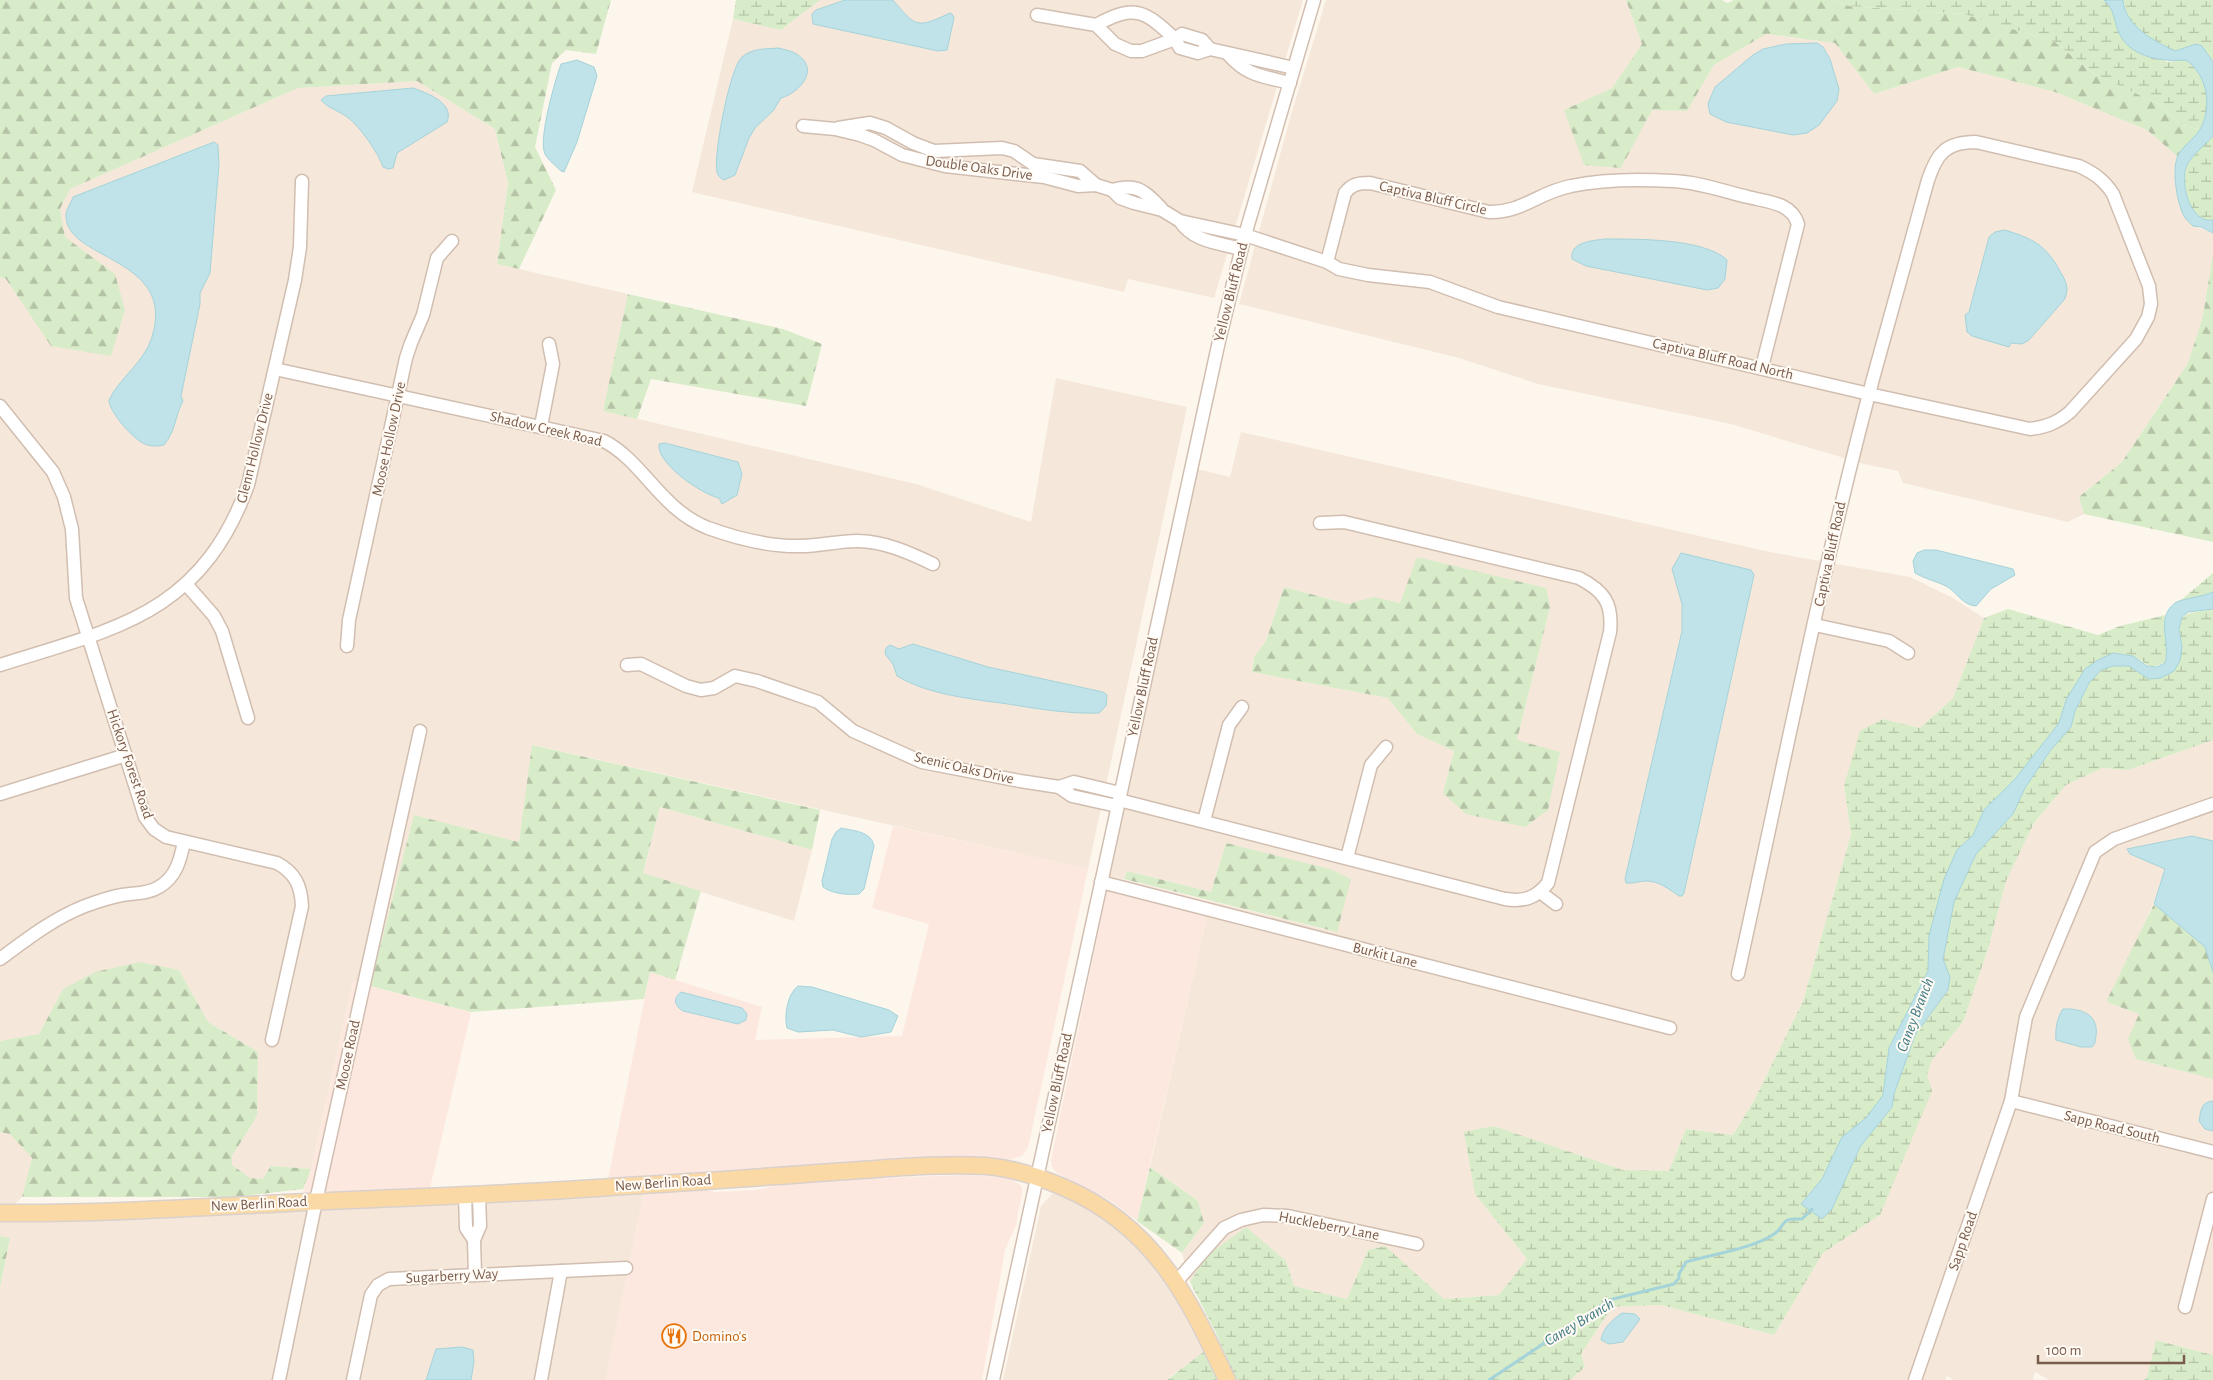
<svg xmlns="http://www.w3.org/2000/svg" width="2213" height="1380" viewBox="0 0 2213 1380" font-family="'Alegreya Sans',sans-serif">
	<defs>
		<pattern id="forest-firs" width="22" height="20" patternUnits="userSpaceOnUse" patternTransform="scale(1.25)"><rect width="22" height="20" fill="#d8ecc9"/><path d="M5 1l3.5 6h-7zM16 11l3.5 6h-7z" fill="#b4c2a5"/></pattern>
		<pattern id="wetland-marsh" width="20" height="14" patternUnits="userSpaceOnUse" patternTransform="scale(1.25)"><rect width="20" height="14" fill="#d8ecc9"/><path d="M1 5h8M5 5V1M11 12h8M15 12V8" fill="none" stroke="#b4c2a5"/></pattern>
	</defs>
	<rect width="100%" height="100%" fill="#fdf6ec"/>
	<g fill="#f5e8da" fill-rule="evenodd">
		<path d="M820,0h483l-89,298 -86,-19 -4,13 -432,-100 41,-173 48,11z"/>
		<path d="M1326,0h300l16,44 -30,44 -48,22 57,58 31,-59 35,2 27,-46 51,-31 70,9 39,51 84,-27 97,25 92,38 30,26 -3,18 19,52 20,7v20l-10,63 -15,47 -66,99 -43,35 5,17 -16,8 -165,-39 -5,-12 -34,-7 -133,-40 -193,-40 -79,-26 -220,-54 52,-189z"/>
		<path d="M417,81l78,48 13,54 -11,81 131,30 -24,117 312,73 115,38 25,-144 131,29 -99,462 -555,-124 -14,97 -105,-26 -44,170 -17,-4 -42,187 -40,-3 -7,13 -14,-1 -19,-13 1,-9 25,-40 1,-64 -50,-30 -29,-52 -116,19 -24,45 -39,7v-764l6,2 109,-5 -50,-36 -5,-29 10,-20 228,-101z"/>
		<path d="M1241,432l529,120 140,25 43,21 31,20 -31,80 -33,30 -37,-9 -39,67 7,48 -48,167 -48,98 -22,36 -47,-6 -17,42 -46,-1 -129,-44 -19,68 52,65 -28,36 -55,4 -59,-52 -17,3 -21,49 -53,-13 -8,-25 -81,-4 -15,25 -8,-29 22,-30 -6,-22 -48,-34 60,-266 126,31 -110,-89 -15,49 -84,-21 -3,8 -14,-3 87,-407 33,8zM1284,587l64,17 26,-6 26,5 150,4 -33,133 -74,53 11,-42 -37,-17 -29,-36 -136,-26 2,-15 12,-16z"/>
		<path d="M2213,740v101l-21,-5 -62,18 35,15 -12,35 -44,99 30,11 -3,45 77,20v276l-56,-15 -10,37 -3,3h-95l-14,-8 -2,8h-79l-7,-4 -2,4h-375l15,-13 -4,-13 31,-47 49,-2 113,30 49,-82 57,-38 52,-155 31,-38 25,-73 18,-68 28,-58 32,-38 36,-17 26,2z"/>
		<path d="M660,807l152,43 -18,71 -151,-47z"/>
		<path d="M0,1132l10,2 22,24 -10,39 -10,10 -12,-1z"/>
		<path d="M644,1192l-38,188h-606v-92l10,-50 -10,-2v-18z"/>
		<path d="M1052,1194l14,1 46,27 52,51 43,76 -41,31h-163l38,-174z"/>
	</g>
	<g fill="#fde8e0">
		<path d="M893,826l195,43 -60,279 -6,8 -14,4 -40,-2 -72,3 -288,18 42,-207 112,35 -7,33 147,-4 27,-112 -57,-16z"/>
		<path d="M1110,876l100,25 -73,320 -26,-20 -54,-28 -5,-6 -1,-7z"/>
		<path d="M353,982l118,30 -41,176 -123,7 -4,-5 8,-21z"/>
		<path d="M966,1175l35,2 14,4 7,6v6l-6,32 -11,25 -23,130h-376l38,-188 51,-4 21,4 40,-2 45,-9z"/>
	</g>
	<g fill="url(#forest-firs)">
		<path d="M0,0h611l-15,54 -30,-4 -14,13 -17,84 21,43 -37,79 -22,-5 11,-81 -13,-54 -78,-48 -119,7 -228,101 -10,20 5,28 50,37 10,36 -14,46 -60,-10 -45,-67 -6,-2z"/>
		<path d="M1626,0h96l5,3 7,-3h99l16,6 115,8 91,28 39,32 65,30 21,20 20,6 -23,26 -30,-26 -92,-38 -97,-25 -84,27 -39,-51 -69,-9 -52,31 -27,46 -35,-1 -31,58 -37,-3 -20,-55 48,-22 30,-44z"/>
		<path d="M2213,253v289l-129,-28 -5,-17 43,-35 66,-99 15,-47z"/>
		<path d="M628,294l155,35 39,15 -16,62 -155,-27 -14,40 -34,-8z"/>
		<path d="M1417,557l129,31 4,19 -33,133 43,12 -12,58 -23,17 -59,-13 -23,-21 11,-42 -37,-17 -29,-36 -136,-26 2,-15 12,-16 18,-54 64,17 26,-7 26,6z"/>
		<path d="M532,745l288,65 -8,40 -152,-43 -17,66 58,18 -26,89 -25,-8 -6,27 -173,13 -101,-26 44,-171 105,27z"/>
		<path d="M1226,843l104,26 21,10 -14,53 -213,-53 3,-8 84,21z"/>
		<path d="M2154,904l51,43 8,25v107l-77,-20 -8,-20 11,-25 -30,-11 -2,-3z"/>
		<path d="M140,962l39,8 29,52 50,30 -1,64 -25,40v9l18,13 13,1 8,-13 40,3 -8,20 -67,8h-214l10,-39 -22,-24 -10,-2v-91l39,-7 24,-45 32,-17z"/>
		<path d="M1150,1167l48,34 6,22 -22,30 -45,-32z"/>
		<path d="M0,1236l10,2 -10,50z"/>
	</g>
	<g fill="url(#wetland-marsh)">
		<path d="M736,0h84l-39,30 -48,-11z"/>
		<path d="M1833,0h271c10,8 12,24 16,36l47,26 19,-2c15,11 25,33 22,52 -1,6 -6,13 -8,18l-20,-6 -21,-20 -65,-30 -39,-32 -91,-28 -115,-8z"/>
		<path d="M2123,0h90v62l-18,-18 -20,7c-21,-10 -50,-25 -52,-51z"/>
		<path d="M2213,136v84l-2,1c-7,-2 -12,-4 -17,-9 -8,-11 -12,-34 -7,-46 4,-10 18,-21 26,-30z"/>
		<path d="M2213,573v19l-20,8 -13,1z"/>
		<path d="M2008,609l90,26 22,-9 45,-11c-1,15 4,34 0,47 -17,10 -18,0 -32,-6 -6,-2 -14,-2 -20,-3l-47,47 -7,23 -44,56 -31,31 -11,25 -16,15 -28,86 -1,35 -39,77 -6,47 -16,22 -25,20 -20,42 -21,24 31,6 28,-62 32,-40 2,-13 21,-59 33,-45 2,-13 -7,-18 11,-57 22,-48 37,-40 12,-26 25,-37 21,-24 4,-16 14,-28 12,-13 12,-4h16l20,13 33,-32c-6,-37 0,-32 31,-38v131l-85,30 -26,-2 -36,17 -32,38 -28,58 -18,68 -25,73 -31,38 -5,15 5,16 -52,124 -57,38 -49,82 -113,-30 -49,2 -31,47 4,13 -15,13h-334l-20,-47 -26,-51 15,-25 41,-30 40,34 8,25 53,13 21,-49 17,-4 59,53 55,-4 28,-36 -52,-65 -11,-62 30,-6 129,44 46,1 17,-42 47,6 22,-36 48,-98 48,-167 -7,-48 16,-55 23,-12 37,9 33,-30 31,-80z"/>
		<path d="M2156,1340l57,15v25h-69l3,-3z"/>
		<path d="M1207,1349l15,31h-55z"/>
	</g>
	<g fill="#bfe3e8" stroke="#a5d3da">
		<path d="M845,0h48c23,27 23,29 57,13l2,1 2,4 -7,32 -9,1 -125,-27 -1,-10 4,-4z"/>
		<path d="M2104,0h19c2,26 31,41 52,51l21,-7 6,2 11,16v74c-8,9 -21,19 -26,29 -8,17 3,59 26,55v13l-12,-6 -8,-1c-3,-3 -8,-7 -10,-12 -6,-12 -11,-43 -6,-56 3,-10 16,-18 22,-27 14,-22 9,-56 -13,-71 -23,2 -54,-2 -66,-25 -6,-11 -5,-26 -16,-35z"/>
		<path d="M1817,43l6,4 7,12 9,30 -2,12 -18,24 -12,8 -14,2 -67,-13 -16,-8 -2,-10 7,-17 38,-32 10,-6 23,-5z"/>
		<path d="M779,48c6,2 14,3 19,7 22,15 1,38 -17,43l-8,13 -18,17 -6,10 -14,37 -11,5c-4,-2 -6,-4 -7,-8 -4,-16 13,-105 25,-115 10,-9 24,-8 37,-9z"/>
		<path d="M577,60l17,7 3,9 -20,66 -13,30 -3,-1c-5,-5 -13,-11 -16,-17 -7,-15 10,-73 16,-90z"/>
		<path d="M413,88c14,5 42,15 34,34l-50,31 -4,15 -5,1 -5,-2c-5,-15 -26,-45 -39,-52 -9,-6 -16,-7 -23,-15l5,-4z"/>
		<path d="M214,142l4,3 1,19 -9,109 -10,20v11l-19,92 2,5c-9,17 -6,27 -19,44 -6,1 -13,2 -19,-1 -11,-4 -36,-32 -36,-44 11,-23 35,-37 43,-63 25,-81 -87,-76 -86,-122 0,-5 5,-12 7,-18z"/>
		<path d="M2005,230c28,9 40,14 55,41 6,11 10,17 4,29l-35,40 -7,4 -11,-1 -2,4 -37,-11 -5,-4 -2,-17 4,-3 20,-75 6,-5z"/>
		<path d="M1604,239c31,0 100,-1 123,21l-2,19 -7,9 -11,2 -121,-24 -14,-7c-2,-17 19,-18 32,-20z"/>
		<path d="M665,443l73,19 4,12 -5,21 -15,9 -3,-6c-18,-4 -63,-35 -60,-54z"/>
		<path d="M1924,550h12l77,19 2,6 -24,14 -15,17c-14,-1 -19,-14 -30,-20 -10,-5 -21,-7 -31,-13l-2,-12 4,-8z"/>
		<path d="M1681,553l70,17 3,5 -70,318 -2,3h-3c-10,-7 -20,-15 -33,-15 -7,0 -13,3 -20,2l-1,-4 57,-248v-27l-10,-35z"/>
		<path d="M2213,592v17l-25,3 -6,5 -3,12 3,18 -2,14 -6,10 -13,7 -12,1 -20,-13h-16l-12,4 -12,13 -14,28 -4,16 -21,24 -25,37 -12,26 -37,40 -22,48 -11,57 7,18 -2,13 -33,45 -21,59 -2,13 -32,40 -28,62 -10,10 -21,-15 21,-25 20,-42 25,-20 16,-22 6,-47 39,-77 1,-35 15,-57 13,-29 16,-15 11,-25 31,-31 44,-56 7,-23 19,-31 13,-9 15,-7 20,3 14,10 10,1 8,-4c6,-20 -10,-45 10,-60 5,-4 28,-6 38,-11z"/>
		<path d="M913,644l75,23 115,25 4,3 -1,11 -7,7c-31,1 -60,-4 -91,-9 -36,-5 -79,-9 -111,-28l-4,-12 -8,-10 1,-6 4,-3 9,4z"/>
		<path d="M841,828c13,3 30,3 33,18l-10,43 -5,5c-12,1 -26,0 -36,-7l-1,-6 10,-42 4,-7z"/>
		<path d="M2192,836l21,5v131l-8,-25 -51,-43 11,-35 -35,-15 -3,-5z"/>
		<path d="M798,986l14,1 77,23 9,6 -7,16 -30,5 -28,-7 -35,2 -11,-4c-3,-11 0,-34 11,-42z"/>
		<path d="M681,992l61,16 5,6 -1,6 -8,4 -55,-13c-8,-5 -11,-12 -2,-19z"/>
		<path d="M2063,1009c19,-1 36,6 33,27 -1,5 0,7 -4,11h-11l-25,-7c-1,-10 1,-23 7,-31z"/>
		<path d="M2213,1101v30l-8,-2 -6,-8c2,-11 2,-19 14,-20z"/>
		<path d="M1622,1313l13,1 5,5 -17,23 -14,2 -8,-4c2,-12 11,-20 21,-27z"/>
		<path d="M462,1347l11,3 1,12 -3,18h-45l10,-31z"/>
	</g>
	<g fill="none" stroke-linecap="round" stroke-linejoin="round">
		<path stroke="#a5d3da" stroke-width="3" d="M1489,1380l120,-80 65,-16 5,-6v-4l7,-12c23,-7 69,-14 88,-28 14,-10 4,-16 28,-15l10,-10"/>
		<g stroke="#d1beb0" stroke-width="15">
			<g id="minor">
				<path d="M1037,15l59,10 19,19 16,7h11l33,-12 5,9 18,5 12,-4"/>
				<path d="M1096,25c39,-21 48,-15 79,14l7,-5 20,6 8,9 84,19"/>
				<path d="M1228,54c19,22 34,22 62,29"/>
				<path d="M803,126l32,3 25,6 14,5 28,15 43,11 99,11 34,9 18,-1 16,5 8,8 14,5 28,7 18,11 65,14 82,27 12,7 29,6 62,7 68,25 371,87 161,35c16,-2 27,-6 40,-17l66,-73 12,-22 3,-13 -2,-18 -36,-92c-9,-14 -19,-21 -34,-28l-103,-24c-30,0 -39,11 -48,38l-54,195c-53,198 -92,399 -136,599"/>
				<path d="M838,128l32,-5 16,5 27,15 21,8 68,-3 12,3 19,13 47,7 16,14"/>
				<path d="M1112,190c25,-7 33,1 49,18"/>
				<path d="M1180,221c13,21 40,22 61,28"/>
				<path d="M1327,262l18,-69c7,-9 13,-10 25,-10l119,29c33,1 50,-20 82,-26 33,-7 69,-7 102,-5 25,1 50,10 75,16 19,5 43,5 50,27l-36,143"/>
				<path d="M275,369l329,72c40,21 56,68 104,87 28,10 63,19 93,18 19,0 37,-5 56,-5 27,0 53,12 76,23"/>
				<path d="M0,406l53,66 11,25 8,32 4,69 69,219 9,12 12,8 111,26c18,10 24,22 25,43l-30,134"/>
				<path d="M541,426l12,-62 -4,-20"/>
				<path d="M186,584l28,32 8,15 26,87"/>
				<path d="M1815,625l74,16 19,12"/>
				<path d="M347,646l2,-26 57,-262 5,-15 12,-28 14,-57 15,-17"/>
				<path d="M0,665c117,-37 201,-51 248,-180l47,-205 5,-33 2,-66"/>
				<path d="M627,665l14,-1 45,22 15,4 13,-2 21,-12 22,5 61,21 35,29 69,31 98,19 39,6 15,-5 46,11"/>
				<path d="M1059,787l13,9 45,10"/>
				<path d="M0,794l126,-39"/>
				<path d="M1119,800l386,99c19,3 31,-1 43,-16l62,-251c3,-29 -6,-41 -31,-54l-235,-56 -24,1"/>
				<path d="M1204,821l25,-96 13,-18"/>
				<path d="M1347,858l24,-93 15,-18"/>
				<path d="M1101,882l569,146"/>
				<path d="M1540,892l16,12"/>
				<path d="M0,959c27,-20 54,-41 85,-53 11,-4 25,-9 37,-11 12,-2 26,-1 37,-8 17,-10 21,-26 25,-45"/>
				<path d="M2011,1101l202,51"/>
				<path d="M465,1195l1,33 8,12"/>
				<path d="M475,1275l-1,-35 6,-14 -1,-32"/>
				<path d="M1176,1282l48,-54 17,-8 22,-5 25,1 129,28"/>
				<path d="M2185,1307l28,-108"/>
				<path d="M279,1380l37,-179 104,-470"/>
				<path d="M353,1380l18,-85 7,-10 11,-6 237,-11"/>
				<path d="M541,1380l20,-109"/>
				<path d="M993,1380l226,-1039 26,-106 69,-235"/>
				<path d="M1915,1380l96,-279 15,-84 69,-165 19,-13 99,-35"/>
			</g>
		</g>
		<g stroke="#dad1cd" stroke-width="19">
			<path id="major" d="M0,1213c102,1 205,-6 307,-11 106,-5 213,-8 319,-16 69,-4 138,-9 207,-14 50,-3 103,-9 153,-6 25,2 54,11 77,21 91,39 125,109 164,193"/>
		</g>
		<use href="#minor" stroke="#fff" stroke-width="12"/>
		<use href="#major" stroke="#fbd9a5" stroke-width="16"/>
	</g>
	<defs>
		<g id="restaurant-ring" transform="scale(1.25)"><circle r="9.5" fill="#fffaf3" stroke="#e8710a" stroke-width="1.5"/><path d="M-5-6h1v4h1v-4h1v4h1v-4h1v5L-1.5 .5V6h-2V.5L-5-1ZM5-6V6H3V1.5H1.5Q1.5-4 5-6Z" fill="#e8710a"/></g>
	</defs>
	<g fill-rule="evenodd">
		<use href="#restaurant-ring" x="674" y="1336"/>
	</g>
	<g text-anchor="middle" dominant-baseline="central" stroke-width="4" stroke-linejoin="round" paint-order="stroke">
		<g font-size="15" fill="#7a5c4d" stroke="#fffaf3">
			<text transform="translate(979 168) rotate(8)">Double Oaks Drive</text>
			<text transform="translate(1433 198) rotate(13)">Captiva Bluff Circle</text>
			<text transform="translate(1231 292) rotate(-76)">Yellow Bluff Road</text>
			<text transform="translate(1723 359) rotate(13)">Captiva Bluff Road North</text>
			<text transform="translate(546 429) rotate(13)">Shadow Creek Road</text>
			<text transform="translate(389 439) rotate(-78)">Moose Hollow Drive</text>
			<text transform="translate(255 448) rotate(-76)">Glenn Hollow Drive</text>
			<text transform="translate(1830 554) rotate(-78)">Captiva Bluff Road</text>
			<text transform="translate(1143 687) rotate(-78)">Yellow Bluff Road</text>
			<text transform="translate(130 764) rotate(71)">Hickory Forest Road</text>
			<text transform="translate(964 768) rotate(13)">Scenic Oaks Drive</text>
			<text transform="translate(1385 955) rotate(14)">Burkit Lane</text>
			<text transform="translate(348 1055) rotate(-78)">Moose Road</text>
			<text transform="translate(1057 1083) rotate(-78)">Yellow Bluff Road</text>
			<text transform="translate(2112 1127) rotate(14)">Sapp Road South</text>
			<text transform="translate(663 1183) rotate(-4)">New Berlin Road</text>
			<text transform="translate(259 1204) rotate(-3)">New Berlin Road</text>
			<text transform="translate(1329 1226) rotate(11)">Huckleberry Lane</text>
			<text transform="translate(1963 1241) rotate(-71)">Sapp Road</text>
			<text transform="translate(452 1276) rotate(-3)">Sugarberry Way</text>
		</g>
		<g font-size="15" fill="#c56008" stroke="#fffaf3" text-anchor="start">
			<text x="692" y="1336">Domino's</text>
		</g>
		<g font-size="16" font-style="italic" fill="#437c86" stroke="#fffaf3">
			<text transform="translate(1915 1015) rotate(-69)">Caney Branch</text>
			<text transform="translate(1579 1322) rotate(-31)">Caney Branch</text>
		</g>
	</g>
	<path d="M2038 1355v8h146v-8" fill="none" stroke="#7a5c4d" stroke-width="2.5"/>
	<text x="2046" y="1355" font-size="15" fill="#7a5c4d" stroke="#fffaf3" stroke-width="4" paint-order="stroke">100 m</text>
</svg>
